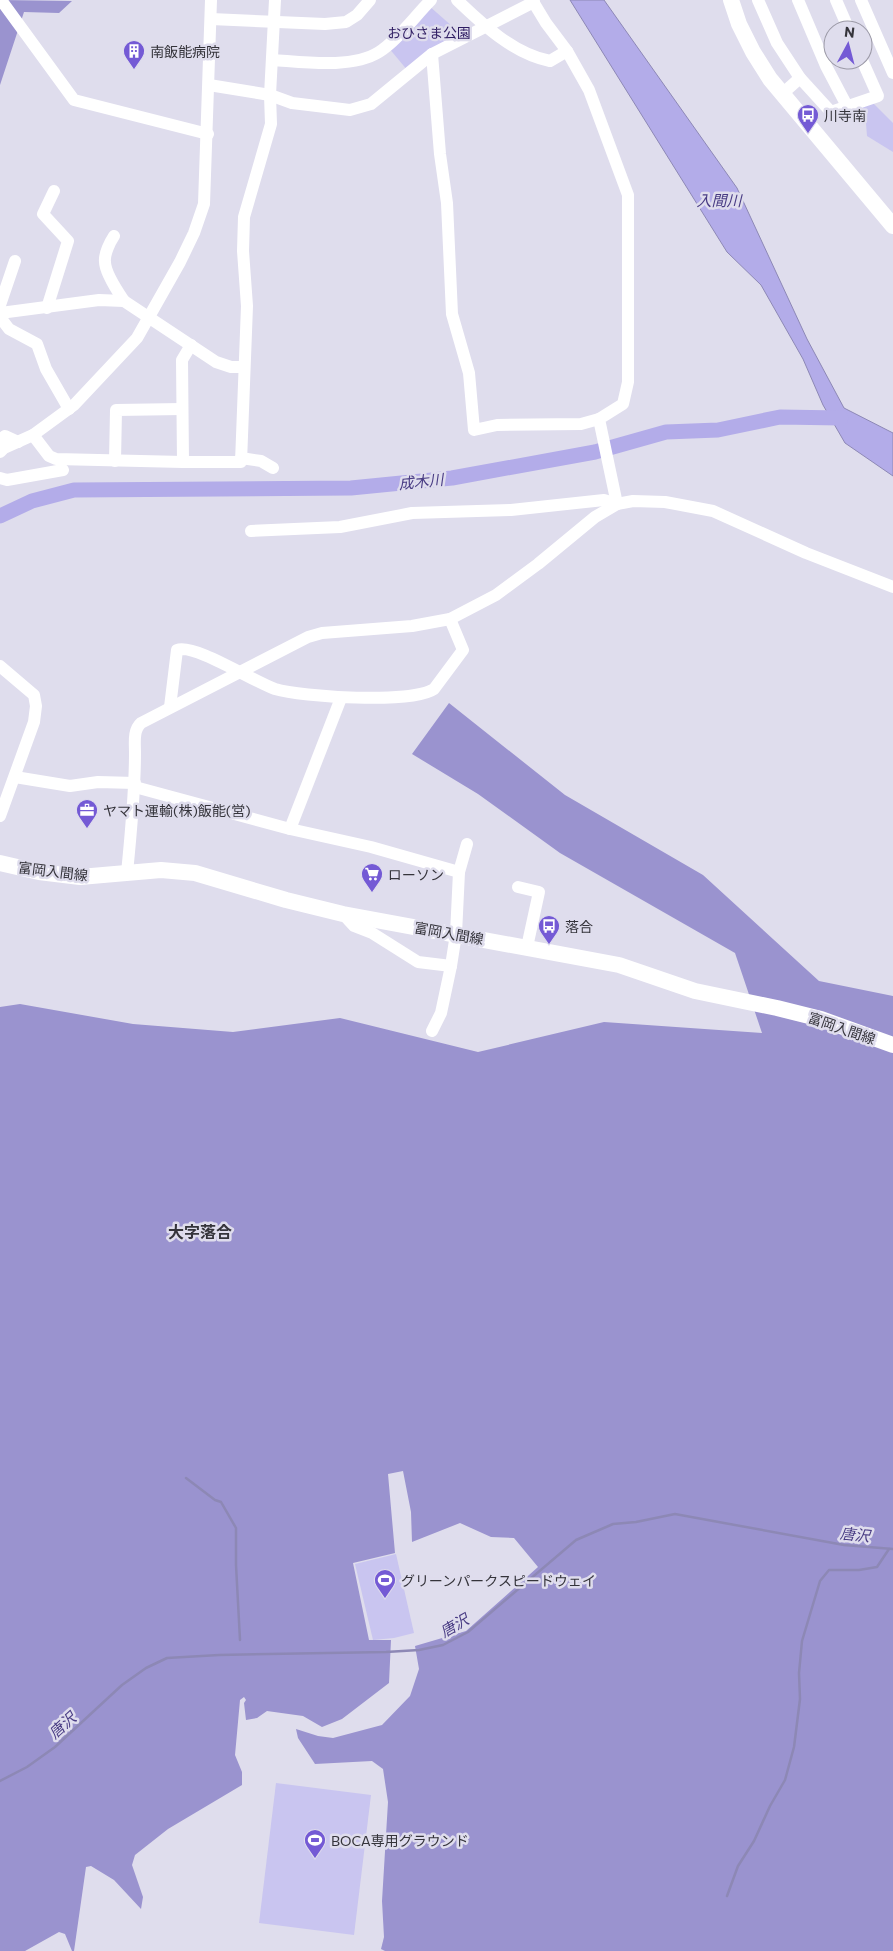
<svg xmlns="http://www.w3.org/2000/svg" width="893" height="1951" viewBox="0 0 893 1951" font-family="Commissioner,'Noto Sans JP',sans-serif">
	<rect width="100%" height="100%" fill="#dfdded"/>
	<g fill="#c9c5f0">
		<path d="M428,5l33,29 -53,37 -20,-24z"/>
		<path d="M871,101l22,22v29l-26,-16 -2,-25 -8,-5z"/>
		<path d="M396,1554l18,79 -20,5 -21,2 -18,-76z"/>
		<path d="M276,1783l95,12 -17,140 -95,-12z"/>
	</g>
	<g fill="#9a93cf">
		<path d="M0,0l72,1 -13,12 -35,-1 -24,73z"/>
		<path d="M449,703l116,92 138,80 116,106 74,15v955h-508l-4,-2 3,-12 -2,-36 6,-99 -5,-33 -11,-8 -57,3 -17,-26 -2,-9 22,7 15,2 49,-13 28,-29 9,-27 -4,-23 51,-15 72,-64 -24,-29 -23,-1 -31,-14 -48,19 -1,-30 -8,-41 -15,3 7,79 -42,10 16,77h22l-2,43 -47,36 -20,8 -19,-11 -36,-5 -10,7 -11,2 -2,-17 2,-3 -2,-3 -4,3 -5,55 7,17v13l-74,44 -33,26 -3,10 11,32 -2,12 -27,-29 -23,-14 -5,1 -12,84h-2l-7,-17 -6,-2 -34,19h-25v-944l20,-3 113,20 100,8 107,-14 138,34 126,-30 158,11 -27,-80 -175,-100 -82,-59 -66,-40z"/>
	</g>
	<path fill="#b3ace9" stroke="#8d88b5" d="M570,0h34l133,188 70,151 37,69 49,25v43l-48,-33 -22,-38 -20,-46 -42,-74 -34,-33z"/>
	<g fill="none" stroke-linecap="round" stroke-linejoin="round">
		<g stroke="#8d88b5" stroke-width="2.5">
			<path d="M186,1478l29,22 6,2 15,26v37l4,75"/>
			<path d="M0,1781l27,-14 28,-20 67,-62 24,-17 21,-10 52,-3 167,-3 33,-2 24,-5 25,-13 108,-92 37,-16 23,-2 39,-8 169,31 49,4"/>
			<path d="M727,1896l11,-30 16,-25 16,-35 15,-26 9,-33 6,-48 -1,-26 3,-32 18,-60 9,-11h30l18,-3 12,-18"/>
		</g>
		<path stroke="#b3ace9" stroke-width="15" d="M0,516l32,-15 42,-11 277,-2 101,-10 143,-26 71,-20 52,-2 62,-13 61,1"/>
		<g stroke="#fff" stroke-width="12">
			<path d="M1,0l73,100 134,34"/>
			<path d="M457,0c26,25 57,54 93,61l17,-10"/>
			<path d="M532,0l14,23 21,28 22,39 39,105v187l-5,22 -24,15 18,85"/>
			<path d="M758,0l19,43 23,35"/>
			<path d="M798,0l28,66 21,40"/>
			<path d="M836,0l13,30"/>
			<path d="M861,0l32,73"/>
			<path d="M211,19l114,5 21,-2 11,-7 13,-15"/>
			<path d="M432,54l8,100 7,49 5,111 17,59 5,57 23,-5 84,-1 18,-5"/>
			<path d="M273,60c31,2 79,9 106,-8 19,-12 36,-36 52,-52"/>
			<path d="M209,85l61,10 22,8 58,7 21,-6 61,-50 102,-52"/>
			<path d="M782,94l18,-16 31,34 47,-16 -16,-36"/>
			<path d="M114,236c-4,6 -10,18 -9,26 0,11 13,30 19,39"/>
			<path d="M0,305l15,-44"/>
			<path d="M47,308l21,-67 -25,-27 11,-23"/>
			<path d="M0,313l99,-13 25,1 92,61 15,5h13"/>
			<path d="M0,317l9,12 28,15 9,25 23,40"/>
			<path d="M33,435l16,21 7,3 127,3h58l6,-156 -4,-55 1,-34 27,-93 -1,-29 5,-95"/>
			<path d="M0,440l5,-4 13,6"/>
			<path d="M0,452l4,-4 29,-13 41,-30 63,-67 43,-76 14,-29 10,-29 7,-204"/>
			<path d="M241,458l20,3 12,7"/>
			<path d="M115,461l1,-51 66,-1"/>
			<path d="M183,462l-1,-102 9,-15"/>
			<path d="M0,478l7,2 56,-10"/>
			<path d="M251,531l89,-4 72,-14 99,-3 93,-10 13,4"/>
			<path d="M0,666l34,29 2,11 -2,16 -34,94"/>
			<path d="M170,707l7,-57c17,-7 77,32 98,39 27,8 137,15 159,0l29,-39 -13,-31"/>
			<path d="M15,777l55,9 28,-4 37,1"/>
			<path d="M135,787l155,42 81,18 88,25"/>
			<path d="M290,829l51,-131"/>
			<path d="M127,873c4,-40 8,-80 8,-120 0,-10 -2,-23 6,-30l167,-86 14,-4 90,-7 38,-7 46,-24 42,-31 57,-47 22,-13 16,-3 32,1 48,9 93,42 87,34"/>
			<path d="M518,887l21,5 -12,55"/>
			<path d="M343,914l11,12 18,7 46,29 33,4"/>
			<path d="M432,1031l9,-18 10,-47 5,-32 3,-62 8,-28"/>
		</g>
		<g stroke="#fff" stroke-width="16">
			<path d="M731,0l8,24 14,28 17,27 123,147"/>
			<path d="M0,863l39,9 41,5 81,-7 34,3 91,27 57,14 276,51 76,26 82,17 44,11 72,26"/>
		</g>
	</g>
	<defs>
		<g id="building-pin" transform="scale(1.125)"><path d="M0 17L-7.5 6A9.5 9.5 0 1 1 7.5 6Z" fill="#745ad5" stroke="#dfdded"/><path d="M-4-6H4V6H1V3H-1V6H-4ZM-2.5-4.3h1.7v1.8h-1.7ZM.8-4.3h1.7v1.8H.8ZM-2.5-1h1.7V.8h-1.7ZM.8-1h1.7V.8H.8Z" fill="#fff"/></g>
		<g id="bus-pin" transform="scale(1.125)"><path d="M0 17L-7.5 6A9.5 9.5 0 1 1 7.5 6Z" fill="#745ad5" stroke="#dfdded"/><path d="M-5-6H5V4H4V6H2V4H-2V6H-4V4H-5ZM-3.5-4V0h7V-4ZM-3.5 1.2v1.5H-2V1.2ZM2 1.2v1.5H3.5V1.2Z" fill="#fff"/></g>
		<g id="office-pin" transform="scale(1.125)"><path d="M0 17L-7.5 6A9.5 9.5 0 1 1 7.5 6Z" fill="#745ad5" stroke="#dfdded"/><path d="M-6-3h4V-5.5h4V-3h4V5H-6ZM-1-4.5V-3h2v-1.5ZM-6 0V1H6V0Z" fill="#fff"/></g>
		<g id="supermarket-pin" transform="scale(1.125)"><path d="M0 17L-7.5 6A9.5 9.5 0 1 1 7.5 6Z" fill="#745ad5" stroke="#dfdded"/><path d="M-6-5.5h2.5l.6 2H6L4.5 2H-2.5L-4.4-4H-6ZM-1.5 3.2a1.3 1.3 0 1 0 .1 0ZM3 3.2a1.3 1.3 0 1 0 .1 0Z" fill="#fff"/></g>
		<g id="stadium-pin" transform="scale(1.125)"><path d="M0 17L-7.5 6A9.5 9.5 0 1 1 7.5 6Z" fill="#745ad5" stroke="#dfdded"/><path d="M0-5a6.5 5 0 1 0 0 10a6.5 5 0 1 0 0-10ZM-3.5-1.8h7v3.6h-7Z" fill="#fff"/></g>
	</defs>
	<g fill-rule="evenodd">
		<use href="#building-pin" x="134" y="51"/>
		<use href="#bus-pin" x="808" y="115"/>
		<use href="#office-pin" x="87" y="810"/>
		<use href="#supermarket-pin" x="372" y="874"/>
		<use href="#bus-pin" x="549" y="926"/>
		<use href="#stadium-pin" x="385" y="1580"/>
		<use href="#stadium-pin" x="315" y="1840"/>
	</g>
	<g text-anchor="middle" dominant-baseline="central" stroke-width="5" stroke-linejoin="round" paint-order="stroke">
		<g font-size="14" fill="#2e1c62" stroke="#dfdded">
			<text x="429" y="32">おひさま公園</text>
		</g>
		<g font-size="14" fill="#35343b" stroke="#dfdded" text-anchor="start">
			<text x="150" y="51">南飯能病院</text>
			<text x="824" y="115">川寺南</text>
			<text x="103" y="810">ヤマト運輸(株)飯能(営)</text>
			<text x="388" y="874">ローソン</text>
			<text x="565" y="926">落合</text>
			<text x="401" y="1580">グリーンパークスピードウェイ</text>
			<text x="331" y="1840">BOCA専用グラウンド</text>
		</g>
		<g font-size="14" fill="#35343b" stroke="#dfdded">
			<text transform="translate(53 871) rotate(7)">富岡入間線</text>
			<text transform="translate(449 933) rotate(10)">富岡入間線</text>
			<text transform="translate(842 1028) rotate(19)">富岡入間線</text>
		</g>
		<g font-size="15" font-style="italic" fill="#493c84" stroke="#dfdded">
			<text x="719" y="200">入間川</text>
			<text transform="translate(421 481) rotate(-6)">成木川</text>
			<text transform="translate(855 1534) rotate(6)">唐沢</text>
			<text transform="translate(454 1625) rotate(-30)">唐沢</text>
			<text transform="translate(62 1725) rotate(-42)">唐沢</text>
		</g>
		<g font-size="16" font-weight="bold" fill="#35343b" stroke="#dfdded">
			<text x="200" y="1231">大字落合</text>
		</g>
	</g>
	<g transform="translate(848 45) rotate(7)"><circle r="24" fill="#dfdded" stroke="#9b99a6"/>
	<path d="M0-4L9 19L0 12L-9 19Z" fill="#745ad5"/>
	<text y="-8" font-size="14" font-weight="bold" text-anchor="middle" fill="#35343b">N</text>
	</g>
</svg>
